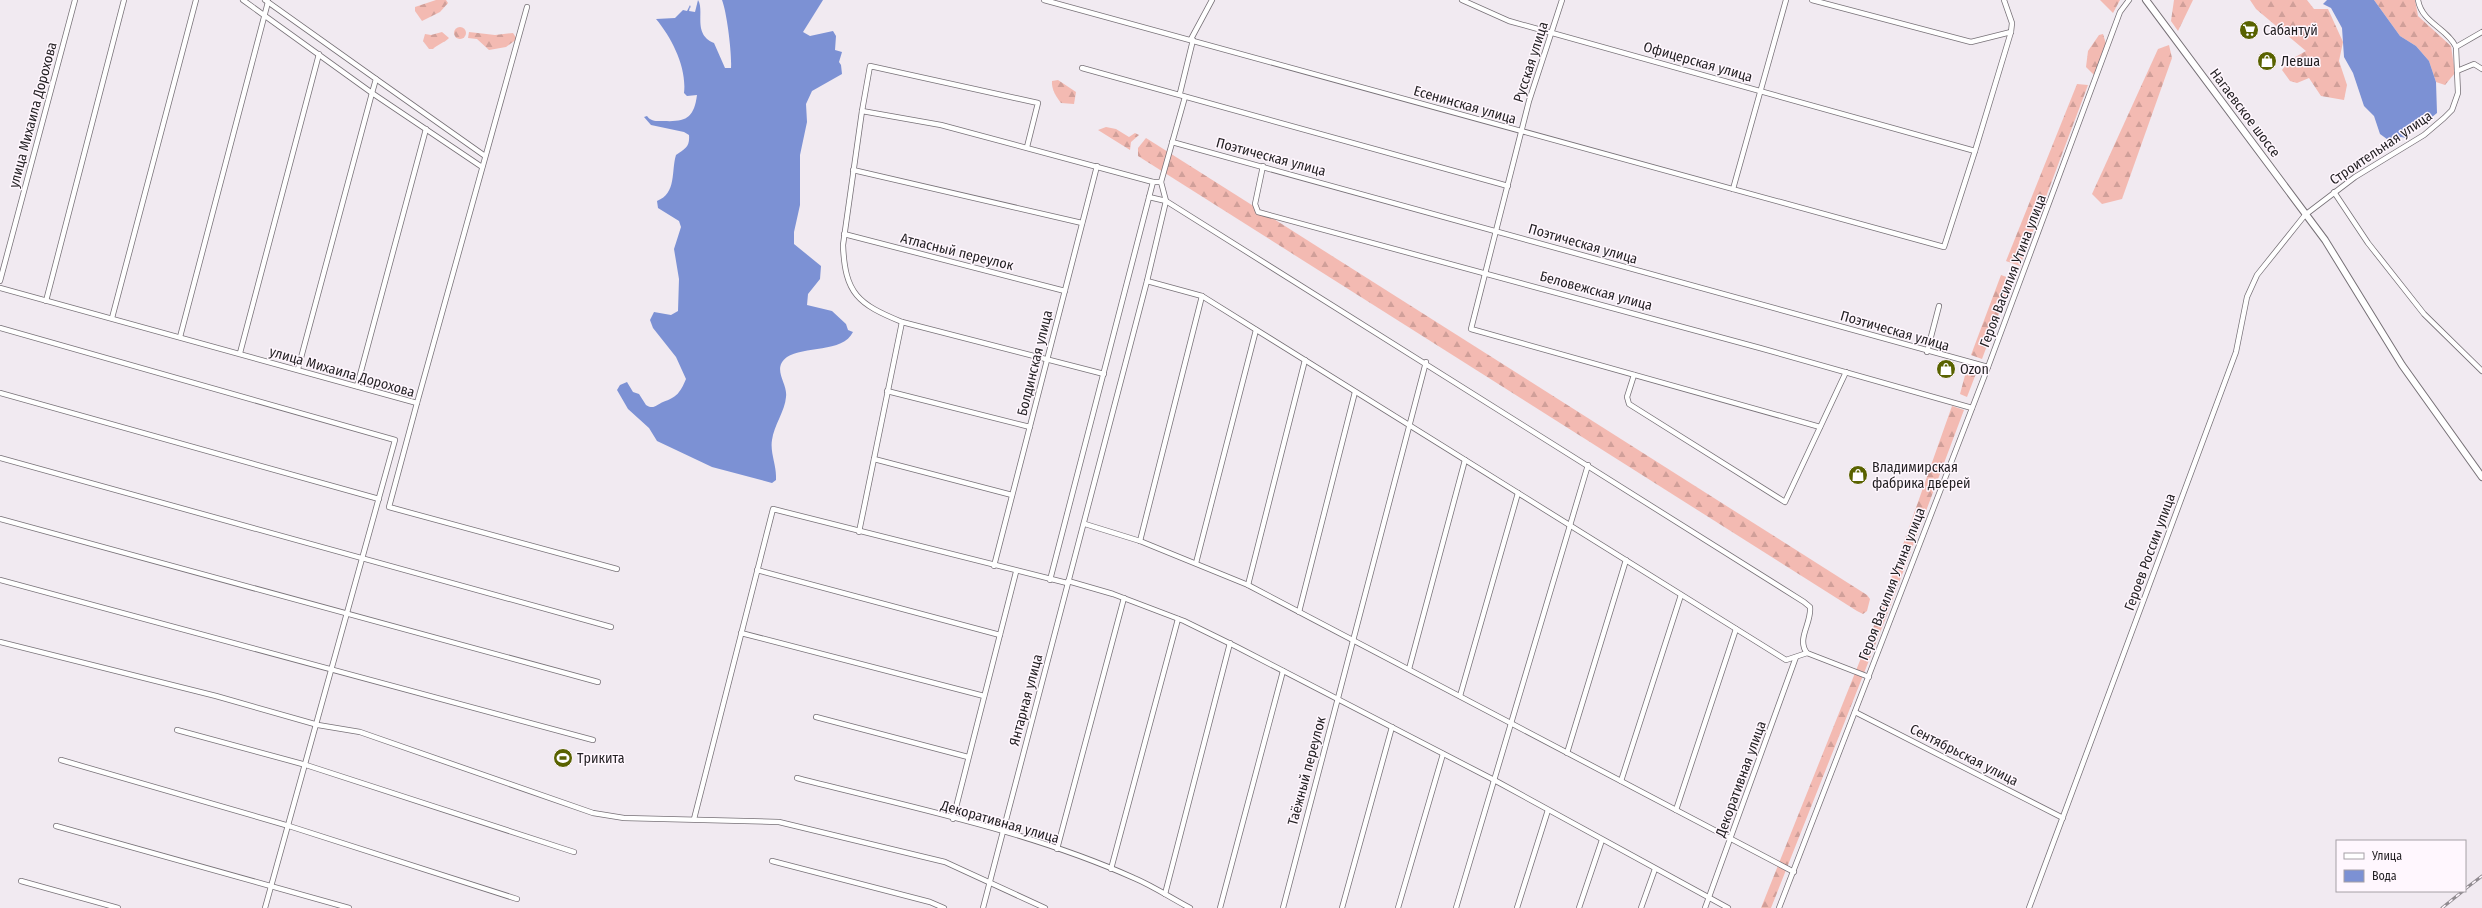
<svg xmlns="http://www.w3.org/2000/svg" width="2482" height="908" viewBox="0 0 2482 908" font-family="'Fira Sans Condensed',sans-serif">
	<defs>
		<pattern id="forest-firs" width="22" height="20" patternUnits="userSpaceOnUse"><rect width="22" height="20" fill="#f3bab2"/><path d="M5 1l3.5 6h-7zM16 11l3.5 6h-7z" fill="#d09f99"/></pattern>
	</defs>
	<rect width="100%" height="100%" fill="#f1eaf1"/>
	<g fill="url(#forest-firs)">
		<path d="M436,0h10l2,3 -8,9 -18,9 -7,-10v-4z"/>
		<path d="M2100,0h20l-7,13z"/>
		<path d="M2174,0h19l-15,31 -7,-10z"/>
		<path d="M2250,0h57l7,9h14l15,33 -4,19 8,24 -3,15 -23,-4 -12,-18 -12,5 -7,-2 -8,-11 8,-10 16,-9 -50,-42z"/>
		<path d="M2374,0h41l3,16 33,30 4,27 -10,12 -9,-3 -7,-21 -13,-15 -16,-10z"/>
		<circle cx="460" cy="33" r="6"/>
		<path d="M442,32l7,6c-5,5 -11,6 -16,11h-4l-6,-8 2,-7 6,1z"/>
		<path d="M469,32l26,3 18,-2 4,6 -11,8 -17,3 -12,-11 -9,-1z"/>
		<path d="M2103,34l3,10 -12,31 -8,-8 2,-16 11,-16z"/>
		<path d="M2169,45l3,13 -50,141 -20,5 -10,-10 66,-145z"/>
		<path d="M1058,80l18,12 -2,12 -13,-1c-4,-5 -10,-14 -9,-22z"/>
		<path d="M2077,84l11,1 -68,181 -14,-5z"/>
		<path d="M1106,127l10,2 13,8 6,-4 4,2 -8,7 -1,8 -32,-20z"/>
		<path d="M1146,138l721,457 3,4 -3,12 -4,3 -6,-3 -719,-455v-8z"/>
		<path d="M2001,275l11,4 -30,80 -11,-4z"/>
		<path d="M1967,368l10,3 -10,26 -7,-3z"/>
		<path d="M1952,406l12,4 -79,210 -114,288h-10l116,-290z"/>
	</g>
	<g fill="#7c91d4">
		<path d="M698,0c7,11 -6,34 16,43l11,25h6c1,-14 -4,-55 -9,-68h101l-20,32 7,4 23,-5 3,5 -1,14 7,2 -3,10 2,3 1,9 -30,17 -6,13 1,18 -7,33v50l-6,27v12l27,22 -1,13 -12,15 -1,11 25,6 14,13 2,6 5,2c-10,21 -50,14 -66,25 -16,12 1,26 -1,40 -1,14 -12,28 -14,43 -2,12 4,24 4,36v4l-4,3 -60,-16 -55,-26 -8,-13 -21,-19 -11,-19 3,-5 7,-3 6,10 6,2 7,11c8,5 10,0 17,-3 14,-5 17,-9 23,-23l-10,-22 -23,-29 -3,-8 4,-8 17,3 7,-4 1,-32 -5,-30 7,-22 -2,-6 -21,-13 -1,-7c20,-8 14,-30 19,-46 9,-6 14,-8 13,-20l-5,-3 -33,-7 -7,-8 3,-1c4,6 11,5 17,5 22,1 30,-3 33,-26l-10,1 -3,-3c3,-25 -12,-55 -28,-74l19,-1 8,-8 4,1 3,-6 1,3 -1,-1 -1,4 6,1z"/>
		<path d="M2327,0h47l26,36 16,10 13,15 7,21 1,31 -31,25 -5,-1 -10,5 -11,-8 -6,-18 -10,-10 -11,-33 -9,-16 -2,-29 -11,-20 -8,-4z"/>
	</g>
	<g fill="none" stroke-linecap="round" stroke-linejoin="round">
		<g stroke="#777177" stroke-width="6">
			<g id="street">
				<path d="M243,0l129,93 4,-14 -111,-79"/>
				<path d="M1044,0l900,247 31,-96 36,-119 1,-9 -8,-23"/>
				<path d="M1462,0l47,21 466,130"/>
				<path d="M1562,0l-33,101 -58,228 349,98"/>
				<path d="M1812,0l159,42 40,-10"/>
				<path d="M2418,0c4,23 29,28 38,47"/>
				<path d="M1191,39l21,-39"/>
				<path d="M1082,68l426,118"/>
				<path d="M2457,71l-1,-24 26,-15"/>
				<path d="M376,79l109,77"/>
				<path d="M1180,93l13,-53"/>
				<path d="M862,111l8,-45 168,37 -11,44"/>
				<path d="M1172,142l816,225"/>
				<path d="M1263,166l-8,38 3,8 502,136 212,60"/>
				<path d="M853,170l229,53"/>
				<path d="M1733,189l53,-189"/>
				<path d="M2334,192l34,51 56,71 58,57"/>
				<path d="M1149,197l17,4 638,401 6,5c2,16 -14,32 -3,46l62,24"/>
				<path d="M844,234l221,57"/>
				<path d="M0,281l75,-281"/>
				<path d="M1147,281l55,15 584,364 21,-7"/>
				<path d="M0,288l417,115 -28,104 228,62"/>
				<path d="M46,301l78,-301"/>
				<path d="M112,318l84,-318"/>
				<path d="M0,328l395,112 -130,468"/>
				<path d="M180,337l88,-335"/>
				<path d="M1927,352l12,-46"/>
				<path d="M240,353l79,-299"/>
				<path d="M298,369l74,-276 110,74"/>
				<path d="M1104,374l-202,-52c-44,-18 -57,-28 -59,-77l19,-134 79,14 212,57h8"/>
				<path d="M1634,375l-7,22 2,7 156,98 61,-130"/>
				<path d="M357,386l69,-257"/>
				<path d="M887,391l143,36"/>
				<path d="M0,393l379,106"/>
				<path d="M417,403l110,-396"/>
				<path d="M0,458l611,169"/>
				<path d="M874,459l138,36"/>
				<path d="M0,519l598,163"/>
				<path d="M1085,524l55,17 108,44 546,287"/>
				<path d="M859,532l43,-210"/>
				<path d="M1140,541l62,-245"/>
				<path d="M1196,563l60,-233"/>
				<path d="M994,566l103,-400"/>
				<path d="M757,570l243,65"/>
				<path d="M0,580l593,160"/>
				<path d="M1050,580l103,-398"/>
				<path d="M1068,581l45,13 71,27 53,26 259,134 232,127"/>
				<path d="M1248,585l57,-225"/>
				<path d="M1299,612l56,-220"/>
				<path d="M741,633l243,63"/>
				<path d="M0,642l216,54 102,29 42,7 233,81 31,5 155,4 166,40 100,46"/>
				<path d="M1409,669l56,-209"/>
				<path d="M1460,696l58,-203"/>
				<path d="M1855,712l208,106"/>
				<path d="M816,717l152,40"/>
				<path d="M177,730l129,35 268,87"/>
				<path d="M1567,753l59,-193"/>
				<path d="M61,760l228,66 228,73"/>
				<path d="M797,778c112,29 230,52 337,100 19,8 37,20 56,30"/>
				<path d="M1621,781l60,-186"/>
				<path d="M1676,810l60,-181"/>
				<path d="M694,819l79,-310 294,74"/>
				<path d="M953,819l63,-247"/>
				<path d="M56,826l293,82"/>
				<path d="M1057,849l67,-251"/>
				<path d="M772,861l158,41 14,6"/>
				<path d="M1111,869l67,-250"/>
				<path d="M21,881l97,27"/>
				<path d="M1165,894l65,-251"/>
				<path d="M983,908l164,-627 19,-80 -5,-19 24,-85"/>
				<path d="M1220,908l63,-237"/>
				<path d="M1283,908l143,-546"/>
				<path d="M1342,908l50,-181"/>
				<path d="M1398,908l45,-154"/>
				<path d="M1456,908l132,-443"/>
				<path d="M1517,908l31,-98"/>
				<path d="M1579,908l23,-68"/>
				<path d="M1641,908l14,-39"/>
				<path d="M1705,908l91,-251"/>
				<path d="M1779,908l209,-541 132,-355 9,-12"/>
				<path d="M2029,908l207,-556 11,-55 10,-22 48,-60 50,-38 69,-42 20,-17 8,-8 6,-17 -1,-22 17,-7 8,5"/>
			</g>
		</g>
		<g stroke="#777177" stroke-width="8">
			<path id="secondary" d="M2146,0l179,240 77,125 80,112"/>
		</g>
		<use href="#street" stroke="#fff" stroke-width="4.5"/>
		<use href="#secondary" stroke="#fff" stroke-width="6"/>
		<g stroke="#908b90" stroke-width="3">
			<g id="rail">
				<path d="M2465,889l17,-13"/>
				<path d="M2442,908l21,-17"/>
			</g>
		</g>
		<use href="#rail" stroke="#fff7fe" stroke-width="1.5" stroke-dasharray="4.5" stroke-linecap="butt"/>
	</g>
	<defs>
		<g id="supermarket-disc" transform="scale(1)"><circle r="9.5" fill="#596200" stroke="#fff7fe"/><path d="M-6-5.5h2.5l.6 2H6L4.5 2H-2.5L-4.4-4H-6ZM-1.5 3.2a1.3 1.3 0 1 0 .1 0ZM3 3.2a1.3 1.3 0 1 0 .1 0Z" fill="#fff"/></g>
		<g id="shop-disc" transform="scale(1)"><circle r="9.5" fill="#596200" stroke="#fff7fe"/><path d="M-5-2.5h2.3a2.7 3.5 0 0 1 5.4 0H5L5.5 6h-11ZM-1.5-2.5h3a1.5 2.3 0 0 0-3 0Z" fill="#fff"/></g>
		<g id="stadium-disc" transform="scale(1)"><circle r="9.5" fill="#596200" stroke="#fff7fe"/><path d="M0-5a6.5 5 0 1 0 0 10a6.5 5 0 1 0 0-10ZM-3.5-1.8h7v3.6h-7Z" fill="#fff"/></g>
	</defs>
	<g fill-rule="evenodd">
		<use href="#supermarket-disc" x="2249" y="30"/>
		<use href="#shop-disc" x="2267" y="61"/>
		<use href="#shop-disc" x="1946" y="369"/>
		<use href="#shop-disc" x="1858" y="475"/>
		<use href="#stadium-disc" x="563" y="758"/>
	</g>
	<g text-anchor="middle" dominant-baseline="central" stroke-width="3" stroke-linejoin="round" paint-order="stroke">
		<g font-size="14" fill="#211e21" stroke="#fff7fe" text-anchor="start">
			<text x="2263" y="30">Сабантуй</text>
			<text x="2281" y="61">Левша</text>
			<text x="1960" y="369">Ozon</text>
			<text x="1872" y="467">Владимирская<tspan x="1872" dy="16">фабрика дверей</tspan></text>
			<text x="577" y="758">Трикита</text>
		</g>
		<g font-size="14" fill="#211e21" stroke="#fff7fe">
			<text transform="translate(1531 62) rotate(-72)">Русская улица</text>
			<text transform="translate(1698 62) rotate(16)">Офицерская улица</text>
			<text transform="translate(1465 105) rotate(16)">Есенинская улица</text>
			<text transform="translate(2245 113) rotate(53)">Нагаевское шоссе</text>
			<text transform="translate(33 115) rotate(-75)">улица Михаила Дорохова</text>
			<text transform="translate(2381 148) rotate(-34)">Строительная улица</text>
			<text transform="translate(1271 157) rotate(15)">Поэтическая улица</text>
			<text transform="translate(1583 244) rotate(16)">Поэтическая улица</text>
			<text transform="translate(957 252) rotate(14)">Атласный переулок</text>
			<text transform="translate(2013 271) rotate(-69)">Героя Василия Утина улица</text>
			<text transform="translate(1596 291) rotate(15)">Беловежская улица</text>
			<text transform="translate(1895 331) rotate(16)">Поэтическая улица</text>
			<text transform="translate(1035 363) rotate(-76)">Болдинская улица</text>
			<text transform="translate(342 372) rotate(16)">улица Михаила Дорохова</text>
			<text transform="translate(2150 552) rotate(-70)">Героев России улица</text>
			<text transform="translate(1892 584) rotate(-69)">Героя Василия Утина улица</text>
			<text transform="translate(1026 700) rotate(-75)">Янтарная улица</text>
			<text transform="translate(1964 755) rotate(27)">Сентябрьская улица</text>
			<text transform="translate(1307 771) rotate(-75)">Таёжный переулок</text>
			<text transform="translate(1741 779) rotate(-70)">Декоративная улица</text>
			<text transform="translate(1000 822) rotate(16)">Декоративная улица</text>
		</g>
	</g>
	<rect x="2336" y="840" width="130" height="52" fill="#fff7fe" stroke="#a6a0a6"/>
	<rect x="2344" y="853" width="20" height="6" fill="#ffffff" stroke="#a6a0a6"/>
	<text x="2372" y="860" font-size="12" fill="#211e21">Улица</text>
	<rect x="2344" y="870" width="20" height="12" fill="#7c91d4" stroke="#a6a0a6"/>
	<text x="2372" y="880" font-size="12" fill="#211e21">Вода</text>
</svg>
